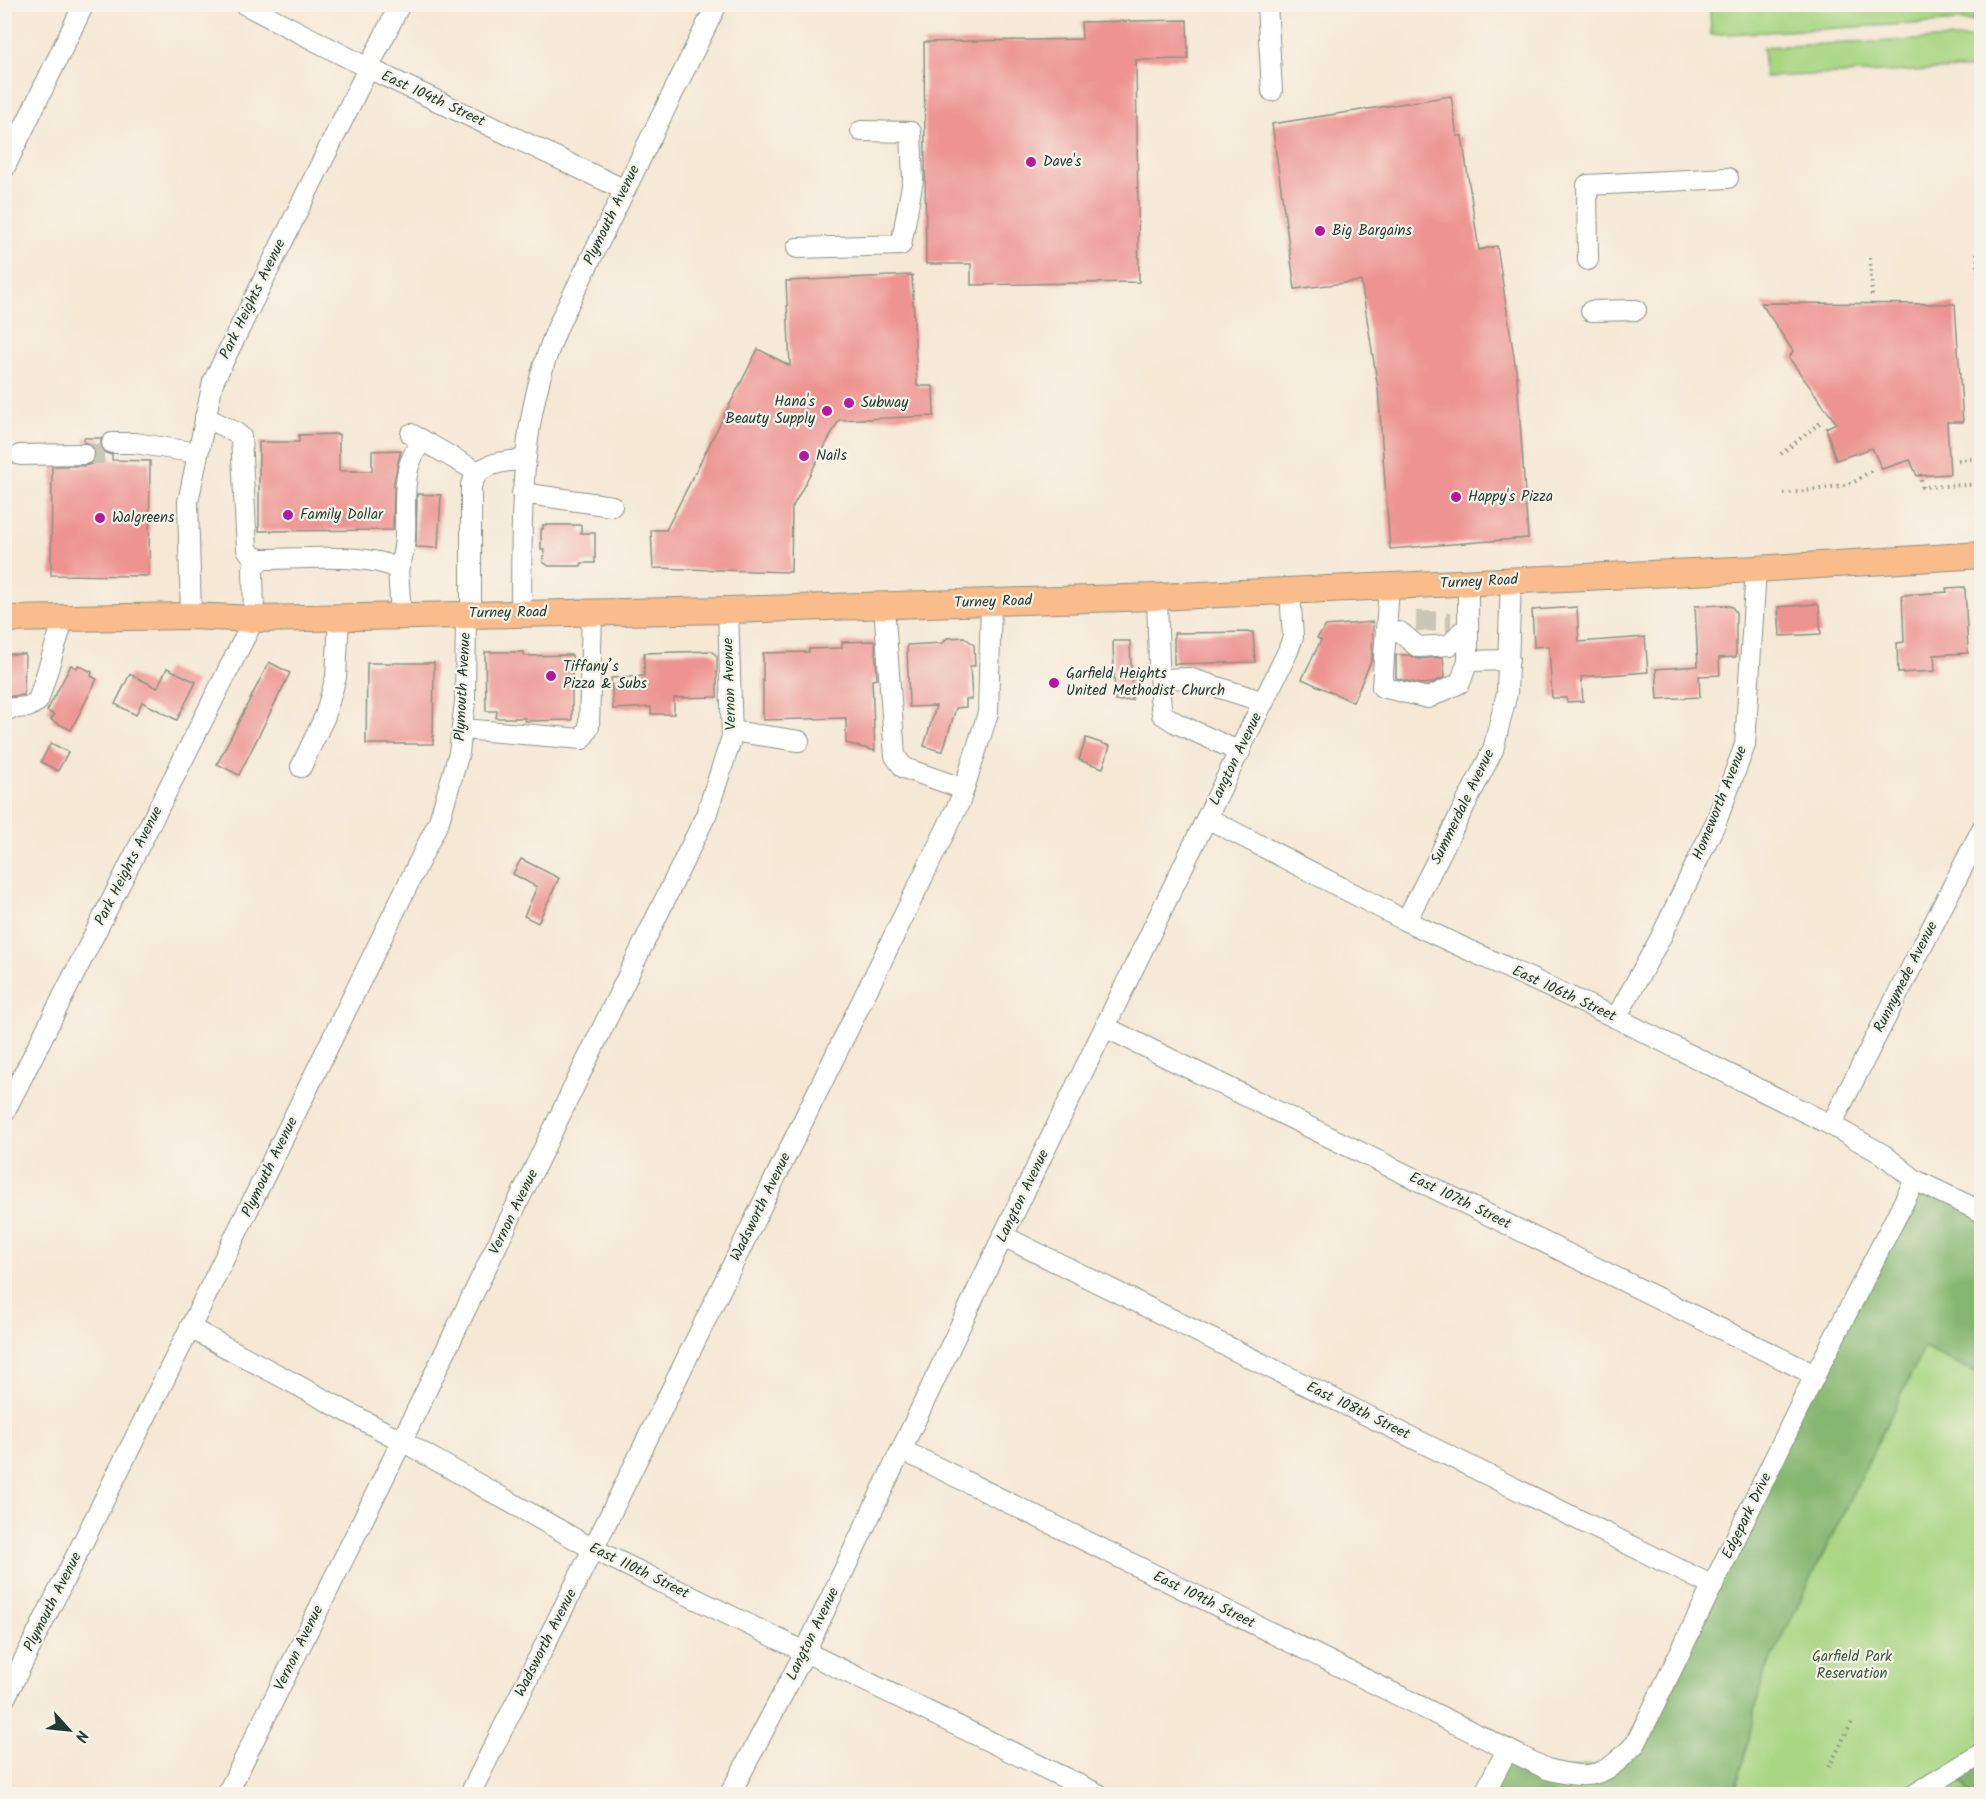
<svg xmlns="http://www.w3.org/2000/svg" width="1986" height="1799" viewBox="0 0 1986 1799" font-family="Kalam,sans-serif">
	<rect width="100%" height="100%" fill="#f7f3e8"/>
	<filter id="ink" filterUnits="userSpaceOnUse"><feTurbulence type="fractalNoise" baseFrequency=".0167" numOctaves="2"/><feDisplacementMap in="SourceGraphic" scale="12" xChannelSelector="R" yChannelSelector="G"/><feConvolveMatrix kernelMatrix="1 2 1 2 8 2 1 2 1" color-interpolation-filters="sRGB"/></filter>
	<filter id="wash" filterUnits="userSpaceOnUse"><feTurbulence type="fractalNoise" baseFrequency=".008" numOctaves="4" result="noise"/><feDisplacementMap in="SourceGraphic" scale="24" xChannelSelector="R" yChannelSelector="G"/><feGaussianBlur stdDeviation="1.35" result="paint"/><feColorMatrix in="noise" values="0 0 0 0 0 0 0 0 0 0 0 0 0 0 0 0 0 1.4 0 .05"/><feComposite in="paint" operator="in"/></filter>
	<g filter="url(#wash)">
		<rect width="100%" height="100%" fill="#f5e8d5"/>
		<g fill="#a9d683" stroke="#648a5c" stroke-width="1.5">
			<path d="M1710,5h271v15l-270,15z"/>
			<path d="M1981,37v31l-216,9 -2,-30z"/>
			<path d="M1981,1243v551h-335z"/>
		</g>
		<g fill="#86b771" stroke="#527a52" stroke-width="1.5">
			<path d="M1915,1180l66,32v163l-57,-27 -161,329 -23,97 -8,20h-248l23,-44 40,19 70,-5z"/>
			<path d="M1981,1753v41h-11l-17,-23z"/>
		</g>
		<g id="blocks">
			<g fill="#ed9391">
				<path d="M1187,20l1,39 -52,1 3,222 -168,3v-21h-45l-2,-222 158,-3 -1,-17z"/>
				<path d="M1451,96l6,40h5l17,114 18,-4 20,131 11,161 -138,11 -12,-161 -17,-107 -66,8 -23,-165z"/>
				<path d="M912,275l5,111h16l1,30 -95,4 -47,88 -1,64 -138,-4 -2,-38h15l92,-181 32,17 -4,-85z"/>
				<path d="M1761,303l194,1 8,118h-16l3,52 -33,2 -7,-16 -28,9 -10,-21 -36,12 -10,-32 10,-5 -47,-65 4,-7z"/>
				<path d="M339,434v37h33v-20l29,-1 -7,31 -1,49 -134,1v-89h40v-7z"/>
				<path d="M84,438h17v10l5,5 6,2v5l38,1 -1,115 -98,-1 1,-109h32l7,-2 4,-5 1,-6 -6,-9 -6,-2z"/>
				<path d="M417,494l24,1 -3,53 -22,-1z"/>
				<path d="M543,525h38v8h14v30h-13l-1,3h-32l-6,-4 1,-12h-3v-21h2z"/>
				<path d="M1965,587l3,66 -34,2 1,16 -37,2 -1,-30 7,-1 -2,-47 45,-3 -1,-4z"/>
				<path d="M1817,604l2,2 2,28 -41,2 -2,-29z"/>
				<path d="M1726,605l6,2 4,5v45l-17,1 1,17 -21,1 1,21 -42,2 -2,-30 42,-3 -3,-60z"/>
				<path d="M1577,607l2,35 66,-5 3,35 -67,5 2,24 -16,1 -1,-4h-14l-3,-52 -15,1 -2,-37z"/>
				<path d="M1373,622l-1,37 -19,43 -51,-23 19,-39 -4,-2 9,-12z"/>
				<path d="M1253,632l2,30 -81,2v-31z"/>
				<path d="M964,637l10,8 1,21h-5l2,33h-6v8l-10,1 -13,43h-3l-16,-5 12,-40 -27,1 -2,-62 36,-2 4,-5z"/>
				<path d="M875,641l2,38 -5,1 3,71 -29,-8v-25l-83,2v-67l46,-1v-3l33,-1v-6z"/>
				<path d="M1113,641h17l2,59 -17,1z"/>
				<path d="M711,651l6,5v41l-43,1v16h-23v-7l-38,2 -2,-31 33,-2v-23z"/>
				<path d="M485,652h39v4l48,-1v65l-47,1v-3h-29l1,-7h-11z"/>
				<path d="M4,654h21l-1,41 -20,2z"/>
				<path d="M1396,655h13l10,4 24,-2 2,20 -13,6 -12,1 -24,-6z"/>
				<path d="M269,662l21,11 -51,102 -22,-11z"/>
				<path d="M367,663h67l-1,81h-67z"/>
				<path d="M71,665l6,3 1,-3 14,7 -1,4 6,3 -26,51 -20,-10 3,-5 -7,-4z"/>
				<path d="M167,668l29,14 -19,38 -35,-18 -6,13 -21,-11 15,-30 27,14z"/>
				<path d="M1086,738l24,8 -7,22 -24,-8z"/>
				<path d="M51,743l17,9 -10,19 -17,-9z"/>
				<path d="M521,859l38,19 -21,45 -14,-7 13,-29 -24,-13z"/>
			</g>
		</g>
	</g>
	<g filter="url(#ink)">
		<use href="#blocks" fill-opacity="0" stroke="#8a9284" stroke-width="1.5"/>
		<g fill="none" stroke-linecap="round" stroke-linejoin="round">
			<g stroke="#cac6b5" stroke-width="20" stroke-dasharray="20 10" stroke-linecap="butt">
				<path d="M84,454h28"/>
				<path d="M1416,621l35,1"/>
			</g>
			<g stroke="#8a9284" stroke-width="22">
				<g id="minor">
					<path d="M244,4l124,64 257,122"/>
					<path d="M1267,4l5,87"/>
					<path d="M4,169l80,-165"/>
					<path d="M797,248l104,-3 12,-65 -2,-48 -50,-1"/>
					<path d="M1588,260l-1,-75 141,-7"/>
					<path d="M1591,311l45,-1"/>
					<path d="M205,417l30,15 6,5 6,112 6,8 9,2"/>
					<path d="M411,434l67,38c14,-10 29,-11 46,-12"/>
					<path d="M112,443h23l63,10"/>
					<path d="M20,455l64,-1"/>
					<path d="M522,493l90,13"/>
					<path d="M398,569c14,-32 2,-67 10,-99 2,-11 9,-21 13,-31"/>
					<path d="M1468,583v78"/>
					<path d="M1389,587l-7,100 46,11 32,-15 8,-22 41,-1"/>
					<path d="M1157,597l3,100 2,17 14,9 64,29"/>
					<path d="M884,605l11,151 9,12 60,21"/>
					<path d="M521,613c1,-104 -3,-202 42,-298l154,-311"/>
					<path d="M471,614v-129l7,-13"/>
					<path d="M191,616l-3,-114 25,-120 187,-378"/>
					<path d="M1400,632l18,15 32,-2 11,-13"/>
					<path d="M1160,679l29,-1 75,24"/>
					<path d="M4,709l24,-2 10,-6 26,-83"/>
					<path d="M462,729l120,10 7,-12 3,-115"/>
					<path d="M732,731l67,10"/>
					<path d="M301,767l24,-51 11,-39 3,-60"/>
					<path d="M1207,818l199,103 210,97 215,107 53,30 31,25 67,32"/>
					<path d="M1406,921l87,-171 14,-57 4,-113"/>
					<path d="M1616,1018l45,-81 55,-115 29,-77 11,-176"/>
					<path d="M1105,1027l710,348"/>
					<path d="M4,1113l250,-494 -1,-51 9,-9c36,0 106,-7 136,10l3,47"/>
					<path d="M1831,1125l151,-296"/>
					<path d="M1003,1236l710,350"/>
					<path d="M190,1328l212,113 191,108 505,245"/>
					<path d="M902,1450l645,319c46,12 57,8 89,-26l179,-368 100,-195"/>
					<path d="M4,1700l186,-372 249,-507 20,-68 6,-51 1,-88"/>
					<path d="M227,1794l167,-337 312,-642 26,-78 -4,-127"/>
					<path d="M470,1794l136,-271 354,-722 28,-88 3,-111"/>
					<path d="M730,1794l75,-142 198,-416 285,-585 5,-14 -3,-45"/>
					<path d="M1484,1794l23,-44"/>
					<path d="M1915,1794l67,-41"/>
				</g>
			</g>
			<g stroke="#8a9284" stroke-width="28">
				<path id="major" d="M4,619l187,-3 63,3 474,-9 429,-13 599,-28 226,-14"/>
			</g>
			<g stroke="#8a9284" stroke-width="4" stroke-dasharray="1.5 4.5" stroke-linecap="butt">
				<path d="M1977,253l5,81"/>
				<path d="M1870,258l2,38"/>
				<path d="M1781,454l40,-32"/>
				<path d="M1958,460l24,-2"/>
				<path d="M1920,474l2,13 60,-3"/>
				<path d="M1784,494l67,-10 23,-15"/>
				<path d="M1829,1767l24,-47"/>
			</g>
			<use href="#minor" stroke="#fff" stroke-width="20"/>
			<use href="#major" stroke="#f9bc8a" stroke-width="26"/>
		</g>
	</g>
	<g fill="#b5179e" stroke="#f7f3e8" stroke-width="2">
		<circle cx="1031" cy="162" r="6"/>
		<circle cx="1320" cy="231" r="6"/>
		<circle cx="849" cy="403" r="6"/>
		<circle cx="827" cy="411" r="6"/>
		<circle cx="804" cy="456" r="6"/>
		<circle cx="1456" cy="497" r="6"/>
		<circle cx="288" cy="515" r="6"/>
		<circle cx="100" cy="518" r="6"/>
		<circle cx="551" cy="676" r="6"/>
		<circle cx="1054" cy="683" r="6"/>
	</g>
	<g text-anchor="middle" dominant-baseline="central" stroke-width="4.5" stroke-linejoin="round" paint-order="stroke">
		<g font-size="15" fill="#1f3d34" stroke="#f7f3e8">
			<text transform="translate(433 99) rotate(25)">East 104th Street</text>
			<text transform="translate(612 215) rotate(-64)">Plymouth Avenue</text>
			<text transform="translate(253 299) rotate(-64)">Park Heights Avenue</text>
			<text transform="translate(1479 582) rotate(-3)">Turney Road</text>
			<text transform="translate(993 602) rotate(-2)">Turney Road</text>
			<text transform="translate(508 613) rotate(-1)">Turney Road</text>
			<text transform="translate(730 684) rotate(-92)">Vernon Avenue</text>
			<text transform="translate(463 687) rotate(-87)">Plymouth Avenue</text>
			<text transform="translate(1236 759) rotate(-64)">Langton Avenue</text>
			<text transform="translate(1720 803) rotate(-68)">Homeworth Avenue</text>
			<text transform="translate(1463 807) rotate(-64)">Summerdale Avenue</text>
			<text transform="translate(129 866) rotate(-63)">Park Heights Avenue</text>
			<text transform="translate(1906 977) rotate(-63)">Runnymede Avenue</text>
			<text transform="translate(1564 994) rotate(25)">East 106th Street</text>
			<text transform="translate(270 1167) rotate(-64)">Plymouth Avenue</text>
			<text transform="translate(1023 1196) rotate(-64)">Langton Avenue</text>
			<text transform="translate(1460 1201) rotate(26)">East 107th Street</text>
			<text transform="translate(761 1207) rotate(-64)">Wadsworth Avenue</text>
			<text transform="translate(514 1212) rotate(-64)">Vernon Avenue</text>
			<text transform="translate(1358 1411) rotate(26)">East 108th Street</text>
			<text transform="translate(1747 1516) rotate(-64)">Edgepark Drive</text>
			<text transform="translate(639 1571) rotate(26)">East 110th Street</text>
			<text transform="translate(1204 1600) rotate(26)">East 109th Street</text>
			<text transform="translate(53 1602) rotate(-63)">Plymouth Avenue</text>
			<text transform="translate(813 1634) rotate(-64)">Langton Avenue</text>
			<text transform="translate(546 1643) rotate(-63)">Wadsworth Avenue</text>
			<text transform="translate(299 1648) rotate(-64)">Vernon Avenue</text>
		</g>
		<g font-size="15" fill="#1f3d34" stroke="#f7f3e8" text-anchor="start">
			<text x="1043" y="162">Dave's</text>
			<text x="1332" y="231">Big Bargains</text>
			<text x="815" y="402" text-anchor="end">Hana's<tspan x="815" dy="17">Beauty Supply</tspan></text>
			<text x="861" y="403">Subway</text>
			<text x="816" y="456">Nails</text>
			<text x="1468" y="497">Happy's Pizza</text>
			<text x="300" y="515">Family Dollar</text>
			<text x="112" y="518">Walgreens</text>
			<text x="563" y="667">Tiffany’s<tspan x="563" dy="17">Pizza &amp; Subs</tspan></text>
			<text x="1066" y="674">Garfield Heights<tspan x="1066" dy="17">United Methodist Church</tspan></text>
		</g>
		<g font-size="15" fill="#3b5c44" stroke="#f7f3e8">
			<text x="1852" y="1657">Garfield Park<tspan x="1852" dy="17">Reservation</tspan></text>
		</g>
	</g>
	<rect width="1986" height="1799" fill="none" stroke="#f7f3e8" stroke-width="24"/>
	<g transform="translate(69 1730) rotate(117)" stroke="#f7f3e8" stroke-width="4.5" paint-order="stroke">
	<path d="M0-4.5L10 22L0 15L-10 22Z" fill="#1f3d34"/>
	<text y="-9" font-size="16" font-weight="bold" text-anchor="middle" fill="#1f3d34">N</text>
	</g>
</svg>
